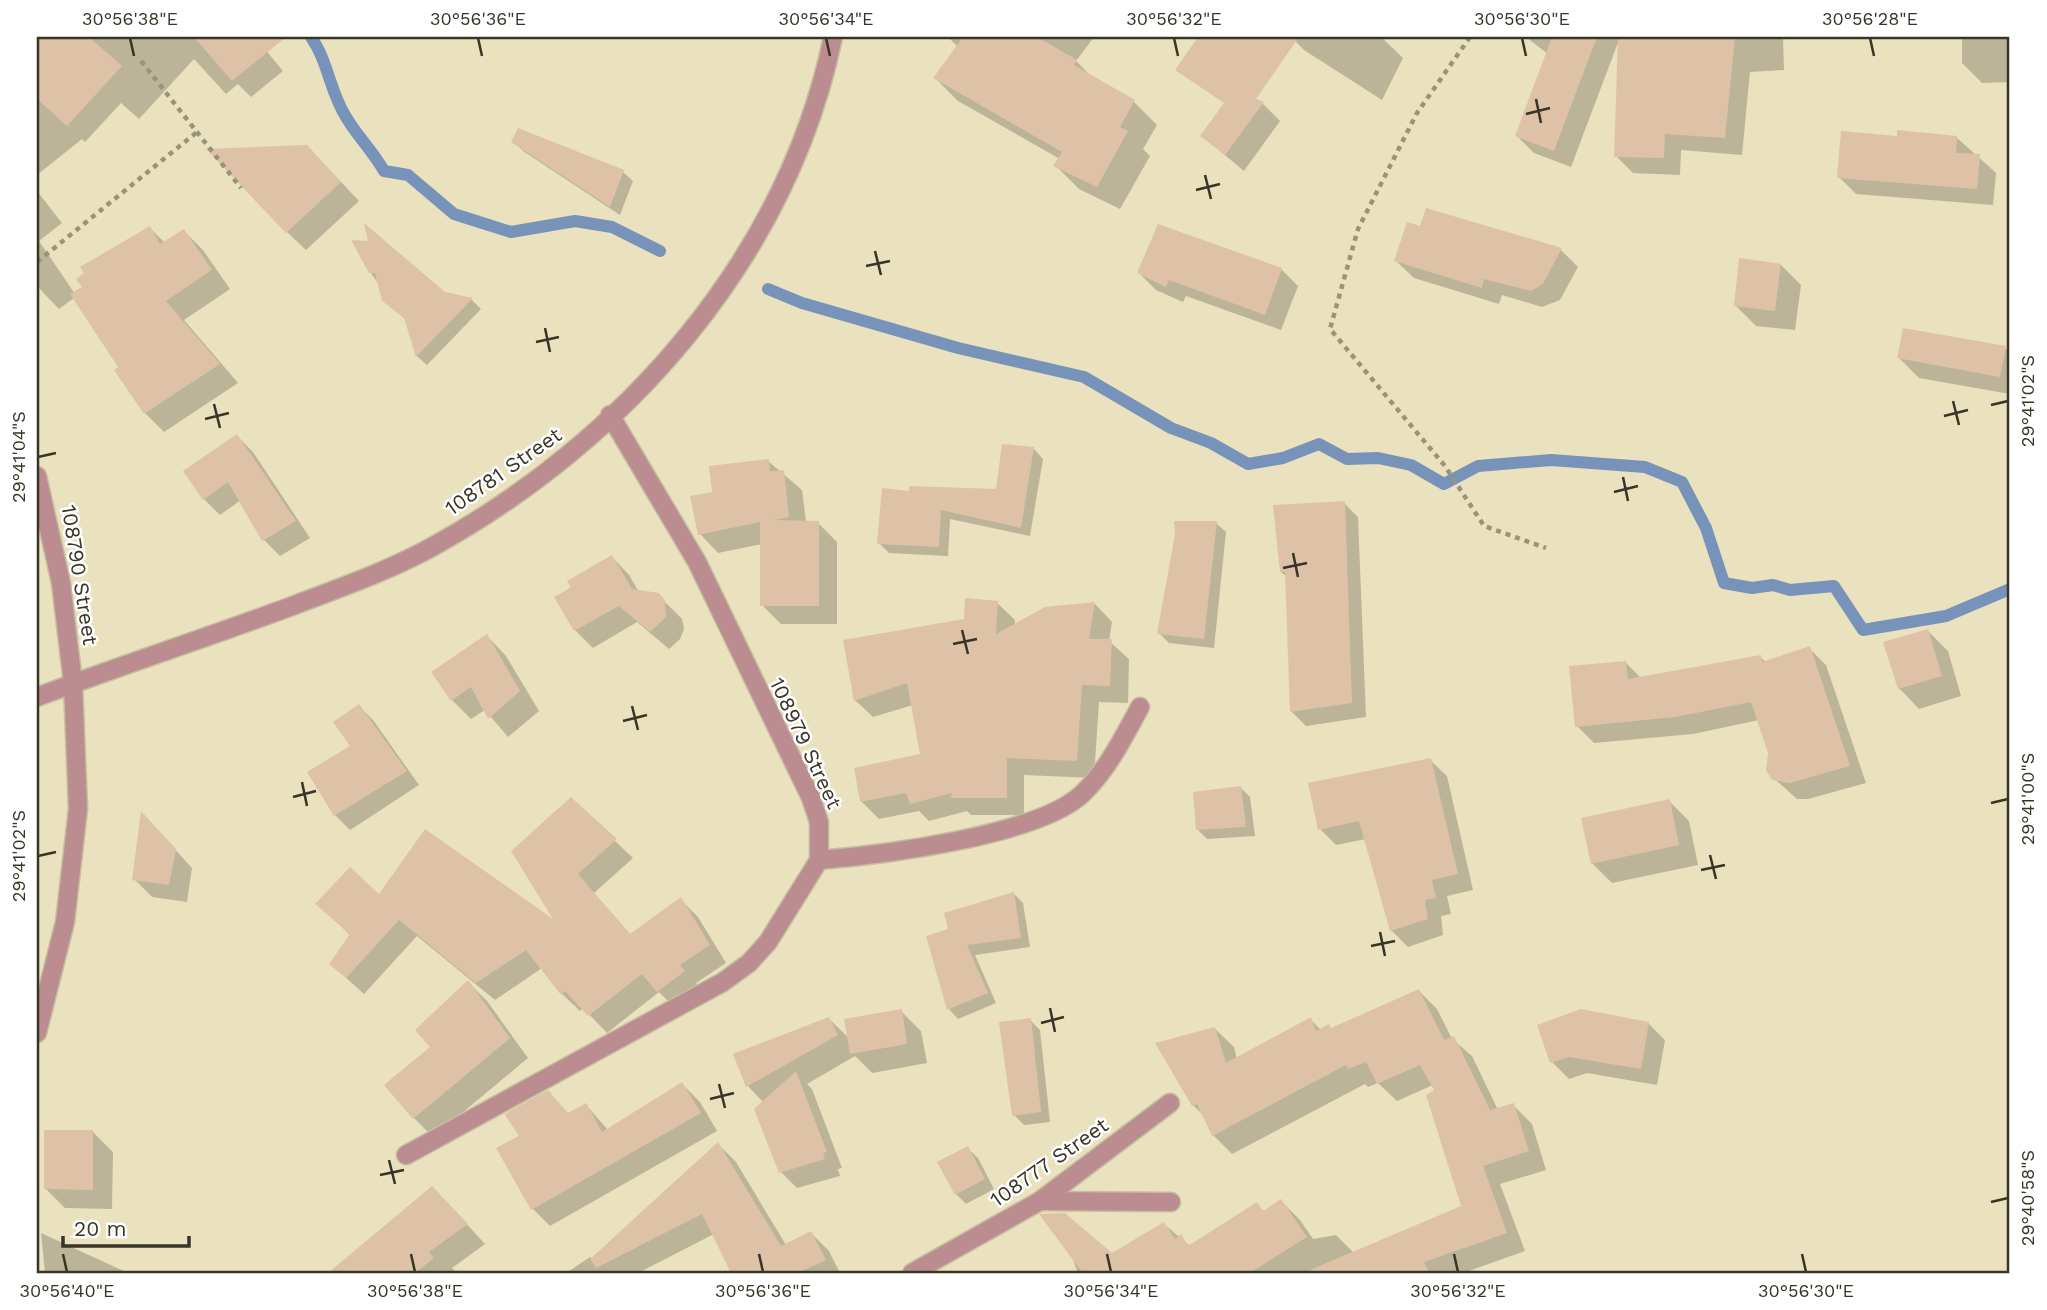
<svg xmlns="http://www.w3.org/2000/svg" width="2047" height="1310" viewBox="0 0 2047 1310" font-family="'Work Sans',sans-serif">
	<rect width="100%" height="100%" fill="#eae1be"/>
	<g fill="#0003">
		<path d="M37,37h218l28,34 -32,26 -13,-13 -12,10 -32,-35 -55,60 -18,-16 -36,39 -3,-3 -45,36z"/>
		<path d="M948,37h146l-18,24 18,18 40,23 23,23 -14,24 7,7 -30,53 -41,-20 -23,-23 4,-7 -102,-58 -23,-23 23,-31z"/>
		<path d="M1291,37h90l22,21 -21,42 -78,-50z"/>
		<path d="M1526,37h257l1,33 -34,2 -8,83 -61,-5 -1,25 -47,-2 -17,-17 3,-116 -48,127 -37,-14 -17,-17 31,-82z"/>
		<path d="M1962,37h48v45l-28,1 -20,-20z"/>
		<path d="M1234,93l29,11 17,17 -36,50 -42,-35z"/>
		<path d="M1893,137h63l40,36 -3,32 -137,-11 -17,-17z"/>
		<path d="M513,141l110,31 10,9 -13,34 -97,-64z"/>
		<path d="M326,166l33,35 -53,49 -19,-18z"/>
		<path d="M37,191l25,32 -23,18 36,53 75,-66 15,15 19,-12 19,19 27,39 -46,31 54,63 -74,49 -19,-19 -24,-45 -47,-70 -15,11 -22,-23z"/>
		<path d="M370,243l74,51 28,6 9,9 -54,56 -10,-9 -10,-33 2,2 -39,-53z"/>
		<path d="M1561,250l17,17 -18,33 -18,7 -40,-12 -3,9 -85,-26 -18,-17z"/>
		<path d="M1781,265l20,20 -6,45 -39,-4 -20,-20z"/>
		<path d="M1281,269l17,17 -17,44 -95,-34 -3,6 -27,-12 -17,-17z"/>
		<path d="M2005,348l5,5v41l-91,-16 -20,-20z"/>
		<path d="M237,436l16,16 57,86 -30,18 -16,-16 -23,-40 -21,15 -16,-16z"/>
		<path d="M1034,449l9,10 -13,77 -80,-17 -2,37 -59,-3 -10,-10 31,-50 87,-3z"/>
		<path d="M768,461l34,29 4,32 12,1 19,19v82h-56l-19,-19v-61l-44,9 -18,-19 14,-41z"/>
		<path d="M1344,503l14,14 8,200 -60,9 -14,-14 -5,-135 -6,-5z"/>
		<path d="M1216,523l10,9 -12,116 -45,-5 -10,-10z"/>
		<path d="M612,557l17,18 10,17 19,3 24,24 2,10 -4,10 -11,10 -32,-27 -44,26 -18,-18 -19,-32z"/>
		<path d="M997,603l18,17v5l30,-17 50,-4 17,18 -3,19 20,18 -1,44 -29,-1 -5,76 -70,-3v40h-53l-4,-4 -38,10 -10,-10 -40,8 -18,-18 61,-45 -9,-51 -40,12 -18,-17 110,-80z"/>
		<path d="M1928,631l20,20 13,45 -42,13 -20,-21z"/>
		<path d="M487,636l19,20 33,55 -31,26 -23,-27 -14,9 -19,-19z"/>
		<path d="M1809,648l17,17 40,118 -58,16h-11l-27,-24 -3,-11 3,-11 -11,-33 -66,14 -99,9 -17,-17 49,-63 15,15 119,-21 6,5z"/>
		<path d="M359,706l14,14 46,65 -69,45 -15,-15 -26,-42 43,-26z"/>
		<path d="M1430,760l17,16 26,114 -26,6 4,18 -10,2 2,19 -35,12 -17,-17 -25,-91 -30,6 -16,-16z"/>
		<path d="M1241,788l9,9 5,39 -48,3 -10,-10z"/>
		<path d="M571,800l62,58 -39,35 37,42 49,-36 18,18 28,46 -30,20 5,6 -25,20 -17,-17 -52,41 -24,-25 -3,3 -18,-17 -20,-26 -47,32 -78,-64 -53,58 -33,-30 20,-28 -33,-32 61,-8 180,29z"/>
		<path d="M1669,801l20,20 9,44 -86,18 -20,-20z"/>
		<path d="M158,831l34,37 -5,34 -35,-5 -18,-18z"/>
		<path d="M1014,894l9,9 7,44 -55,8 21,48 -38,16 -9,-10 1,-78z"/>
		<path d="M468,982l19,19 41,57 -95,79 -19,-19z"/>
		<path d="M1419,991l18,18 15,30 20,17 26,54 15,-5 19,19 14,46 -46,14 25,67 -62,22h-385l-22,-59 56,41 52,-31 27,23 66,-42 8,7 16,-11 19,19 13,19 23,-4 18,18 109,-46 -30,-122 -36,16 -19,-18 -10,4 -3,-3 -133,70 -19,-19 -8,-18 -12,-12 22,-76 19,18 3,12 74,-39 10,10h11z"/>
		<path d="M901,1011l20,20 6,32 -55,10 -17,-17 -48,28 5,5 30,79 -4,1 2,7 -43,12 -16,-16 -17,-69 -16,-17 -12,-31 93,-36 21,20z"/>
		<path d="M1030,1020l10,10 10,92 -26,3 -10,-10z"/>
		<path d="M1648,1023l17,17 -8,45 -70,-12 -18,6 -17,-17z"/>
		<path d="M682,1084l18,18 17,29 -167,95 -18,-18 -10,-72 64,-31 22,25z"/>
		<path d="M93,1132l20,20 -1,57 -47,-1 -20,-20z"/>
		<path d="M718,1144l18,18 50,83 25,-12 18,18 11,22h-106l-20,-39 -76,39h-72l24,-16 3,2z"/>
		<path d="M968,1149l10,9 16,31 -28,15 -10,-10 -16,-31z"/>
		<path d="M450,1206l35,38 -33,24 5,5h-100l-11,-12z"/>
		<path d="M41,1233l87,40h-83z"/>
	</g>
	<g fill="none" stroke-linecap="round" stroke-linejoin="round">
		<g stroke="#7893b9" stroke-width="12">
			<path d="M311,37c17,24 19,55 35,80 11,19 27,34 38,54l24,4 46,39 57,18 64,-11 37,6 48,24"/>
			<path d="M768,289l34,14 156,45 126,29 87,51 40,15 37,21 35,-6 36,-14 28,15 31,-1 33,7 33,19 34,-18 73,-6 94,7 37,15 24,46 18,55 28,5 21,-3 17,5 44,-4 29,44 83,-14 64,-27"/>
		</g>
	</g>
	<g fill="#dec2a8">
		<path d="M37,37h52l33,29 -55,60 -30,-27z"/>
		<path d="M194,37h92l-54,44z"/>
		<path d="M963,37h74l40,23 -3,5 61,35 -15,27 8,4 -31,56 -44,-21 9,-14 -129,-74z"/>
		<path d="M1198,37h101l-43,62 8,3 -39,53 -25,-19 24,-33 -49,-33z"/>
		<path d="M1552,37h45l-43,114 -39,-15z"/>
		<path d="M1618,37h117l-10,101 -60,-4 -1,24 -50,-1z"/>
		<path d="M518,128l106,42 -14,37 -99,-65z"/>
		<path d="M1897,130l60,6 -1,17 24,1 -3,35 -140,-11 4,-47 56,5z"/>
		<path d="M307,145l34,37 -55,51 -80,-84z"/>
		<path d="M1426,208l136,40 -19,36 -12,7 -47,-12 -2,9 -88,-27 13,-39 13,4z"/>
		<path d="M364,223l81,69 28,6 -57,59 -12,-39 -22,-17 -7,-28h-6l-18,-33 17,1z"/>
		<path d="M1158,224l124,44 -17,47 -96,-35 -3,7 -29,-14z"/>
		<path d="M150,226l10,18 24,-15 28,41 -46,31 54,63 -76,50 -30,-44 4,-3 -48,-73 12,-7 -6,-8 8,-6 -4,-6z"/>
		<path d="M1739,258l42,6 -6,47 -41,-5z"/>
		<path d="M1903,328l103,18 -6,31 -103,-19z"/>
		<path d="M237,434l59,87 -34,20 -34,-59 -25,18 -20,-29z"/>
		<path d="M1002,444l32,3 -13,81 -80,-18 -2,37 -62,-3 5,-56 27,3v-5l87,3z"/>
		<path d="M769,459l1,12 14,-1 5,47 -16,3 46,1v85h-59v-84l-62,13 -8,-39 22,-4 -3,-26z"/>
		<path d="M1345,501l7,202 -62,9 -5,-140h-5l-7,-67z"/>
		<path d="M1174,521h43l-13,118 -47,-5 18,-100z"/>
		<path d="M612,555l20,34 27,4 6,7 1,17 -16,15 -31,-26 -45,25 -20,-34 17,-9 -4,-7z"/>
		<path d="M965,598l33,3 -2,33 49,-27 50,-5 -6,37h23l-2,47 -28,-1 -5,76 -70,-3v40h-56l1,-5 -42,11 -4,-11 -46,9 -6,-34 66,-14 -13,-71 -53,18 -11,-61 121,-21z"/>
		<path d="M1928,629l14,47 -44,13 -15,-47z"/>
		<path d="M487,634l33,57 -32,28 -17,-32 -20,14 -20,-29z"/>
		<path d="M1810,646l40,120 -60,17 -18,-3 -6,-10 2,-17 -17,-51 -76,15 -100,10 -6,-61 57,-5 2,18 133,-24 1,7z"/>
		<path d="M359,704l48,67 -73,45 -27,-44 43,-26 -17,-24z"/>
		<path d="M1431,758l27,116 -26,6 4,18 -11,2 3,19 -38,12 -31,-110 -41,9 -10,-47z"/>
		<path d="M1241,786l5,41 -50,3 -3,-38z"/>
		<path d="M571,797l46,42 -39,35 52,60 51,-37 29,48 -30,20 5,6 -28,21 -15,-18 -54,42 -23,-25 -4,4 -35,-45 -50,33 -77,-63 -53,58 -17,-14 21,-30 -35,-30 35,-37 29,27 46,-65 128,90 -42,-68z"/>
		<path d="M1670,799l9,46 -88,19 -10,-46z"/>
		<path d="M141,811l35,38 -7,36 -37,-5z"/>
		<path d="M1014,892l7,46 -54,7 21,48 -41,17 -21,-74 22,-7 -4,-16z"/>
		<path d="M468,980l42,58 -97,81 -29,-34 46,-38 -15,-17z"/>
		<path d="M1419,989l25,51 10,-4 36,74 24,-7 15,48 -46,15 24,67 -83,29 5,11h-126l158,-67 -35,-111 8,-5 -14,-25 -43,19 -11,-22 -18,7 -2,-4 -134,71 -15,-32 -5,2 -37,-63 60,-16 11,36 85,-46 5,14 13,-7 2,4z"/>
		<path d="M902,1009l5,35 -57,10 -6,-35z"/>
		<path d="M1581,1009l68,13 -8,47 -72,-12 -19,6 -13,-38z"/>
		<path d="M829,1017l9,18 -92,52 -13,-33z"/>
		<path d="M1031,1018l10,94 -29,4 -13,-94z"/>
		<path d="M796,1071l31,81 -4,1 2,6 -46,14 -25,-64z"/>
		<path d="M682,1082l19,31 -170,97 -35,-62 23,-12 -14,-21 3,-3 40,-22 20,23 18,-10 16,29z"/>
		<path d="M44,1130h49v60l-49,-1z"/>
		<path d="M718,1142l63,104 30,-15 15,29 -28,13h-73l5,-2 -28,-57 -106,54 -6,-9z"/>
		<path d="M968,1146l17,33 -30,16 -18,-33z"/>
		<path d="M432,1186l36,38 -39,28 5,6 -19,15h-87z"/>
		<path d="M1281,1199l26,38 -57,36h-170l2,-1 -43,-58 26,-1 47,40 52,-31 11,17 6,-5 7,12 69,-44 6,9z"/>
	</g>
	<g fill="none" stroke-linecap="round" stroke-linejoin="round">
		<g stroke="#c6bea0" stroke-width="21">
			<g id="minor">
				<path d="M37,476l24,107 12,100 5,126 -13,113 -28,111"/>
				<path d="M819,860c62,-5 216,-24 262,-65 26,-24 42,-57 59,-88"/>
				<path d="M406,1155l317,-173 26,-19 19,-21 51,-82v-38l-8,-24 -114,-236 -87,-147"/>
				<path d="M1040,1201l131,1"/>
				<path d="M912,1273l128,-72 130,-98"/>
			</g>
		</g>
		<g stroke="#c6bea0" stroke-width="21">
			<path id="tertiary" d="M37,697c87,-33 176,-61 263,-94 45,-17 90,-33 132,-56 194,-107 355,-289 401,-510"/>
		</g>
		<g stroke="#99937a" stroke-width="4.5" stroke-dasharray="5 5" stroke-linecap="butt">
			<path d="M1470,37l-53,76 -59,116 -28,100 115,137 39,60 62,22"/>
			<path d="M141,61l100,127"/>
			<path d="M37,262l160,-130"/>
		</g>
		<use href="#minor" stroke="#bb8d91" stroke-width="18"/>
		<use href="#tertiary" stroke="#bb8d91" stroke-width="18"/>
	</g>
	<path fill="none" stroke="#383427" stroke-width="2.5" d="M130,38l4,18M478,38l4,18M826,38l4,18M1174,38l4,18M1522,38l4,18M1870,38l4,18M1536,99l5,24M1526,114l24,-6M1205,175l6,24M1196,190l24,-6M875,251l6,24M866,266l24,-5M545,328l5,24M536,342l23,-5M1953,401l6,24M214,404l6,24M1991,405l17,-4M1944,416l24,-6M205,419l24,-6M38,457l18,-4M1623,477l5,24M1614,492l24,-6M1293,553l5,24M1283,568l24,-5M962,630l6,24M953,644l24,-5M632,706l6,24M623,721l24,-6M302,782l5,24M293,797l23,-6M1991,803l17,-4M1710,855l6,24M38,856l18,-4M1701,870l24,-5M1380,932l5,24M1371,946l24,-5M1050,1008l5,24M1041,1023l23,-6M719,1084l6,24M710,1099l24,-6M389,1160l6,24M380,1175l24,-5M1991,1202l17,-4M63,1254l4,18M411,1254l4,18M759,1254l4,18M1107,1254l4,18M1454,1254l4,18M1802,1254l4,18"/>
	<g text-anchor="middle" dominant-baseline="central" stroke-width="5" stroke-linejoin="round" paint-order="stroke">
		<g font-size="21" fill="#383427" stroke="#fff">
			<text transform="translate(503 471) rotate(-35)">108781 Street</text>
			<text transform="translate(80 575) rotate(81)">108790 Street</text>
			<text transform="translate(806 743) rotate(65)">108979 Street</text>
			<text transform="translate(1049 1162) rotate(-35)">108777 Street</text>
		</g>
	</g>
	<rect width="2047" height="1310" fill="none" stroke="#ffffff" stroke-width="77"/>
	<path d="M63 1236v10h126v-10" fill="none" stroke="#383427" stroke-width="3.5"/>
	<text x="74" y="1236" font-size="21" fill="#383427" stroke="#ffffff" stroke-width="5" paint-order="stroke">20 m</text>
	<rect x="38" y="38" width="1970" height="1234" fill="none" stroke="#383427" stroke-width="2.5"/>
	<g font-size="18" text-anchor="middle" fill="#383427">
		<text x="130" y="25">30°56'38"E</text>
		<text x="478" y="25">30°56'36"E</text>
		<text x="826" y="25">30°56'34"E</text>
		<text x="1174" y="25">30°56'32"E</text>
		<text x="1522" y="25">30°56'30"E</text>
		<text x="1870" y="25">30°56'28"E</text>
		<text transform="translate(2028 401) rotate(-90)" y="6">29°41'02"S</text>
		<text transform="translate(19 457) rotate(-90)" y="6">29°41'04"S</text>
		<text transform="translate(2028 799) rotate(-90)" y="6">29°41'00"S</text>
		<text transform="translate(19 856) rotate(-90)" y="6">29°41'02"S</text>
		<text transform="translate(2028 1198) rotate(-90)" y="6">29°40'58"S</text>
		<text x="67" y="1297">30°56'40"E</text>
		<text x="415" y="1297">30°56'38"E</text>
		<text x="763" y="1297">30°56'36"E</text>
		<text x="1111" y="1297">30°56'34"E</text>
		<text x="1458" y="1297">30°56'32"E</text>
		<text x="1806" y="1297">30°56'30"E</text>
	</g>
</svg>
